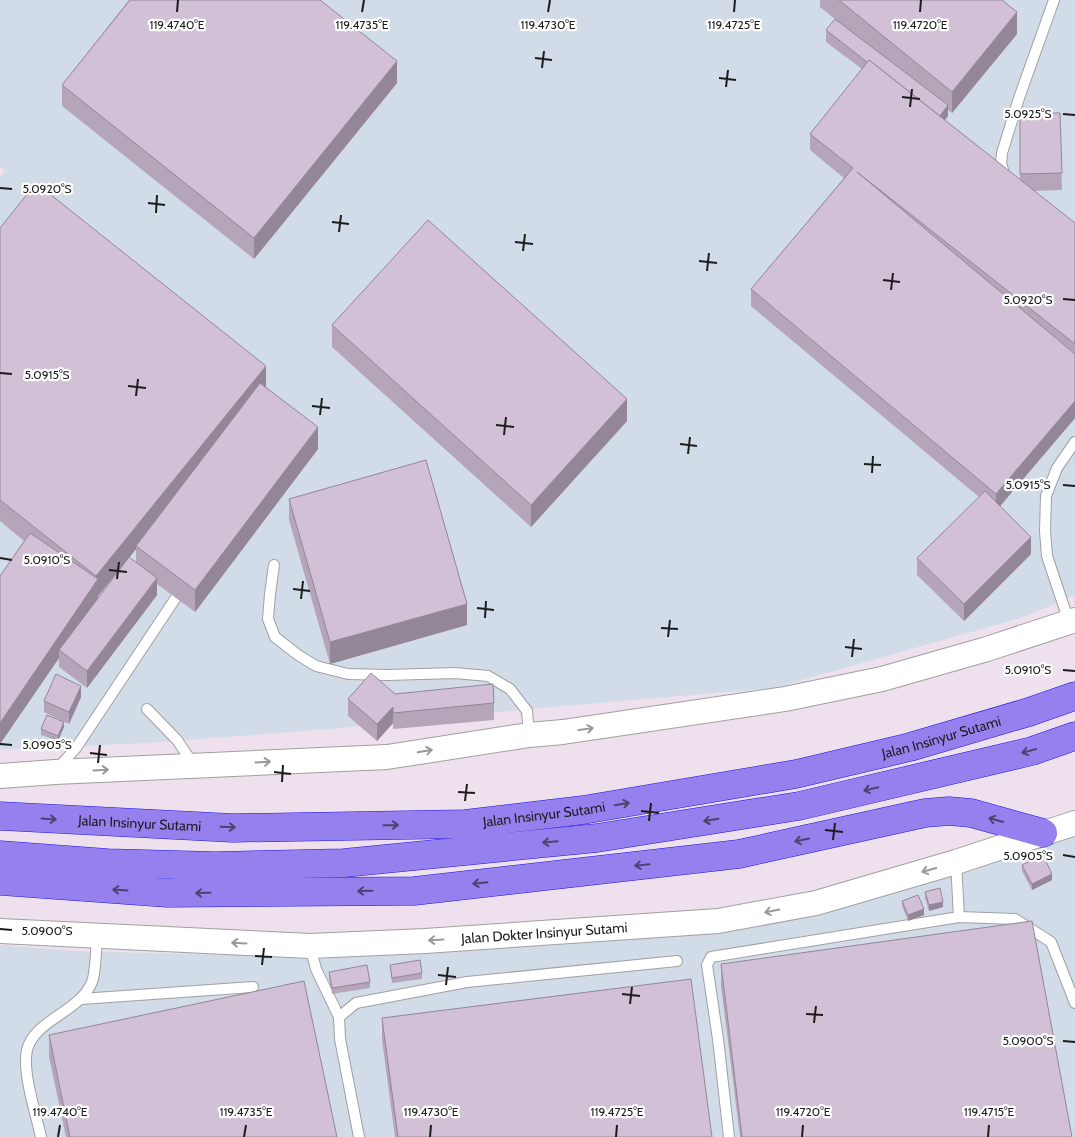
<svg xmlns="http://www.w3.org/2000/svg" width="1075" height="1137" viewBox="0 0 1075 1137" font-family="Cabin,sans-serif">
	<rect width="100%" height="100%" fill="#efe0ee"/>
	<g fill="#d2dce8">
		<path d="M0,0h1075v595l-54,23 -247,70 -234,20 -209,21 -186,14 -145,7v-573l5,-7 -5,-3z"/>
		<path d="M1075,833v304h-1075v-192l72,6 156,4 133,-5 323,-18 137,-18z"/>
	</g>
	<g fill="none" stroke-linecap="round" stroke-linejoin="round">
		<g stroke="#a0a0a0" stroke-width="12">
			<g id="service">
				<path d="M1006,178l-5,-14 1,-11 17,-55 35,-98"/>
				<path d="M274,565l-4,29 -2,25 7,18 23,18 18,11 32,8 40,1 67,-2 33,3 22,13 17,22 2,24"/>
				<path d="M1069,622l-22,-66 -2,-25 1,-35 11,-28 18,-26"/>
				<path d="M147,709l30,31 17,25"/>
				<path d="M57,769l19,-21 99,-149"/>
				<path d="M956,862l3,55"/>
				<path d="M310,946l6,23 23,48"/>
				<path d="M81,999l172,-12"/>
				<path d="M41,1137c-5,-23 -19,-65 -14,-87 7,-30 53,-38 65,-68 4,-10 4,-35 5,-46"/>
				<path d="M359,1137l-19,-98 -1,-22 17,-14 111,-21 210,-21"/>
				<path d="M729,1137l-11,-98 -11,-74 4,-8 248,-40 56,2 36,23 24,61"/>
			</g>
		</g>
		<g stroke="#a0a0a0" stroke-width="26">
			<g id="tertiary">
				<path d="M0,776l55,-4 332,-15 142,-22 34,-3 222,-33 97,-20 105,-30 88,-29"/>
				<path id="s1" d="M0,931l310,15 115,-5 293,-20 98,-18 140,-41 119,-39"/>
			</g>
		</g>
		<g stroke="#1c14e6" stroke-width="29">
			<g id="motorway">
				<path id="s2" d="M0,816l233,12 232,-4 118,-14 213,-36 114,-27 119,-35 46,-16"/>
				<path d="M0,855l107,8 108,3 129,-3 253,-25 202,-32 233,-55 43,-15"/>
				<path d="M0,881l168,12 246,-2 325,-37 186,-41 24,-2 22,2 72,20"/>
			</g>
		</g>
		<use href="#service" stroke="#fff" stroke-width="10"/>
		<use href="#tertiary" stroke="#fff" stroke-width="24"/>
		<use href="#motorway" stroke="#9580ee" stroke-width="28"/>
	</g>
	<g fill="#b5a5b8" fill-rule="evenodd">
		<path d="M129,0h191l77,83 -143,176 -192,-153v-21z"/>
		<path d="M820,0h182l15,34 -65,79 -4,-3v6l-3,4 75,60v-67h40l2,77 -28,1 41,32v195l-75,88 31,48 -67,67 -47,-46v-17l62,-61 -228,-191v-17l93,-111 -34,-28v-16l52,-65 -36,-27v-12l9,-11 -15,-12z"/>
		<path d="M0,228l266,159 52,62 -123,163 -38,-28v11l-70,93 -28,-21v-9l-59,86v-168l24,-35 -24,-20zM136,549v14l-7,-5zM121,567l-23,31v-2z"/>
		<path d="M332,325l295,96 -96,106 -199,-180z"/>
		<path d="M289,499l178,126 -137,39 -41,-144z"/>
		<path d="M395,694l99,9v17l-101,9v-6l-16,18 -29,-25v-17z"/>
		<path d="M81,697l-12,27 -25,-12v-11z"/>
		<path d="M64,727l-6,14 -17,-6v-6z"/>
		<path d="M1022,865l30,15 -20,10 -10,-19z"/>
		<path d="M925,892l18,15 -14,4 -4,-13z"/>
		<path d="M902,901l22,14 -16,6 -6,-15z"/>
		<path d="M721,964l351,173h-332l-19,-151z"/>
		<path d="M390,965l32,8v6l-30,4z"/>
		<path d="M329,972l41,10v6l-38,6 -3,-17z"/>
		<path d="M382,1018l330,119h-317l-13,-97z"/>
		<path d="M49,1035l288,102h-271l-17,-80z"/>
	</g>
	<g fill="#938696">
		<path d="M1017,12v22l-65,79v-21z"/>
		<path d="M397,61v22l-143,176v-21z"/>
		<path d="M948,105v11l-9,12v-11z"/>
		<path d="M266,366v22l-130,158v3l-38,47v5l-39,49v8l-59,86v-21l96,-142v-5z"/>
		<path d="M627,399v22l-96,106v-22z"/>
		<path d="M1075,401v17l-79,93v-17z"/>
		<path d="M318,427v22l-123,163v-22z"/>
		<path d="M1031,537v17l-67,67v-17z"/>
		<path d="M157,578v17l-70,93v-17z"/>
		<path d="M467,604v21l-137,39v-22z"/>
		<path d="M81,686v11l-12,27v-12z"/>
		<path d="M393,707v16l-16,18v-17z"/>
		<path d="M64,722v5l-6,14v-5z"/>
		<path d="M1052,874v6l-20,10v-6z"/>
		<path d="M943,902v5l-14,4v-6z"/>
		<path d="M924,909v6l-16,6v-6z"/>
	</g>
	<g fill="#d2c0d6" stroke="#938696">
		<path d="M130,0h190l77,61 -143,177 -192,-153z"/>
		<path d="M839,0h163l15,12 -65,80z"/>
		<path d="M835,19l113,86 -8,11 -71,-56 -2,2 -41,-32z"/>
		<path d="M869,60l206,163v121l-218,-172 218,182v47l-79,93 -245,-205 102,-121 -43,-34z"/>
		<path d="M1020,113h40l2,60 -42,1z"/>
		<path d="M36,183l230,183 -170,210 -96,-76v-272z"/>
		<path d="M428,220l199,179 -96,106 -199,-180z"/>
		<path d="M260,383l58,44 -123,163 -59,-44z"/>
		<path d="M426,460l41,144 -137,38 -41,-143z"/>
		<path d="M985,491l46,46 -67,67 -47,-46z"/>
		<path d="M30,533l68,46 -98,144v-147z"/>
		<path d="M129,557l28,21 -70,93 -28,-21z"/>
		<path d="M371,673l24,21 98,-10 1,19 -101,10v-6l-16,17 -29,-25z"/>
		<path d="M56,674l25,12 -12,26 -25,-11z"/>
		<path d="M47,715l17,7 -6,14 -17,-7z"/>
		<path d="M1043,855l9,19 -20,10 -10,-19z"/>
		<path d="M940,888l3,14 -14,3 -4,-13z"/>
		<path d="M918,895l6,14 -16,6 -6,-14z"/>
		<path d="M1032,921l40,216h-330l-21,-173z"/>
		<path d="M420,960l2,13 -30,5 -2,-13z"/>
		<path d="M367,965l3,17 -38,6 -3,-16z"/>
		<path d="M691,979l21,158h-314l-16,-119z"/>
		<path d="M304,981l33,156h-267l-21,-102z"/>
	</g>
	<defs><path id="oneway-shaft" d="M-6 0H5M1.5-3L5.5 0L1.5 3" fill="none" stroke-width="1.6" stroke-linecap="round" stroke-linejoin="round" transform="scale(1.25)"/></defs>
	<g stroke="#999">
		<use href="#oneway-shaft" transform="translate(586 729) rotate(-8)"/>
		<use href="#oneway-shaft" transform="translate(425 751) rotate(-9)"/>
		<use href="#oneway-shaft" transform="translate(263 762) rotate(-3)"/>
		<use href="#oneway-shaft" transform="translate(101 770) rotate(-3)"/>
		<use href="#oneway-shaft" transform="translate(929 870) rotate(164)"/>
		<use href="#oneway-shaft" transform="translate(772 911) rotate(169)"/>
		<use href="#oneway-shaft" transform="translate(436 940) rotate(177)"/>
		<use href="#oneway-shaft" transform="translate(239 943) rotate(-177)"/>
	</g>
	<g stroke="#4c4470">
		<use href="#oneway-shaft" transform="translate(1029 751) rotate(165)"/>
		<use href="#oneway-shaft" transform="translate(871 789) rotate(167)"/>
		<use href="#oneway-shaft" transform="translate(622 804) rotate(-10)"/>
		<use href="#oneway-shaft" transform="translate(49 819) rotate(4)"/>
		<use href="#oneway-shaft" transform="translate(711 820) rotate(171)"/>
		<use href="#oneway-shaft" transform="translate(996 820) rotate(-164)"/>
		<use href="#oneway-shaft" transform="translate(391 825) rotate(-1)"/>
		<use href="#oneway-shaft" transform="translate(228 827) rotate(2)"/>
		<use href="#oneway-shaft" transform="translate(802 840) rotate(168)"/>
		<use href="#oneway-shaft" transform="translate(550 842) rotate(175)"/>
		<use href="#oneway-shaft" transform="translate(642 865) rotate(174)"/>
		<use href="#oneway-shaft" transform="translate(480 883) rotate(174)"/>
		<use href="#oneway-shaft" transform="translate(120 890) rotate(-176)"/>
		<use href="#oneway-shaft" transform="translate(365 891) rotate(179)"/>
		<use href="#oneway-shaft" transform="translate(203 893) rotate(179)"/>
	</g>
	<path fill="none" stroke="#1c1c1c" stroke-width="2" d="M177,12l1,-12M362,12l2,-12M548,12l2,-12M734,12l1,-12M920,12l1,-12M535,58l17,2M542,68l2,-17M719,78l17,2M726,87l2,-17M902,97l18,2M910,107l2,-18M1063,114l12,1M0,188l12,1M148,203l17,2M156,213l1,-18M332,222l17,2M339,232l2,-17M515,242l18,2M523,251l2,-17M699,261l18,2M707,271l2,-18M883,280l17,2M891,290l2,-17M1063,299l12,1M0,373l12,1M128,386l18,2M136,396l2,-17M312,406l18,2M320,415l2,-17M496,425l18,2M504,435l2,-18M680,444l17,2M688,454l2,-17M864,464l17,1M872,473l1,-17M1063,485l12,1M0,558l12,2M109,570l18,2M117,579l2,-17M293,589l17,2M301,599l2,-18M477,608l17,2M485,618l1,-17M661,628l17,1M668,637l2,-17M845,647l17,2M852,657l2,-18M1063,670l12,1M0,744l12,1M90,753l17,2M98,763l2,-18M274,772l17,2M282,782l1,-17M458,792l17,1M465,801l2,-17M641,811l18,2M649,821l2,-18M825,830l18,2M833,840l2,-17M1063,855l12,2M0,929l12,1M255,956l17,1M262,965l2,-17M438,975l18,2M446,985l2,-18M622,994l18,2M630,1004l2,-17M806,1014l17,1M814,1023l2,-17M1063,1041l12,1M58,1137l2,-12M244,1137l2,-12M430,1137l1,-12M616,1137l1,-12M802,1137l1,-12M988,1137l1,-12"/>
	<g text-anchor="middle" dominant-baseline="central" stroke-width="4.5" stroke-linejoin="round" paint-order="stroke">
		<g font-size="14" fill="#1c1c1c" stroke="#fff">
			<text stroke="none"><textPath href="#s2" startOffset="950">Jalan Insinyur Sutami</textPath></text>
			<text stroke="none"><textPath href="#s2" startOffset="545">Jalan Insinyur Sutami</textPath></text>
			<text stroke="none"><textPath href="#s2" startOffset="140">Jalan Insinyur Sutami</textPath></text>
			<text stroke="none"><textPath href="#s1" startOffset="545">Jalan Dokter Insinyur Sutami</textPath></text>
		</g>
	</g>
	<g font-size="12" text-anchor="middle" fill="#1c1c1c" stroke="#fff" stroke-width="4.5" stroke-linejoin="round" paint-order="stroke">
		<text x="177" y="29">119.4740°E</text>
		<text x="362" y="29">119.4735°E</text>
		<text x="548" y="29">119.4730°E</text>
		<text x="734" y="29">119.4725°E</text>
		<text x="920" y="29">119.4720°E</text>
		<text x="1028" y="118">5.0925°S</text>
		<text x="47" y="193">5.0920°S</text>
		<text x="1028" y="304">5.0920°S</text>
		<text x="47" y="379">5.0915°S</text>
		<text x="1028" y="489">5.0915°S</text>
		<text x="47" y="564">5.0910°S</text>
		<text x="1028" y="674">5.0910°S</text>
		<text x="47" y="749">5.0905°S</text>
		<text x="1028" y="860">5.0905°S</text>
		<text x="47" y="935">5.0900°S</text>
		<text x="1028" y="1045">5.0900°S</text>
		<text x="60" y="1116">119.4740°E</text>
		<text x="246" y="1116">119.4735°E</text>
		<text x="431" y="1116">119.4730°E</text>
		<text x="617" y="1116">119.4725°E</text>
		<text x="803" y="1116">119.4720°E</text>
		<text x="989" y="1116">119.4715°E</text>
	</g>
</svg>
